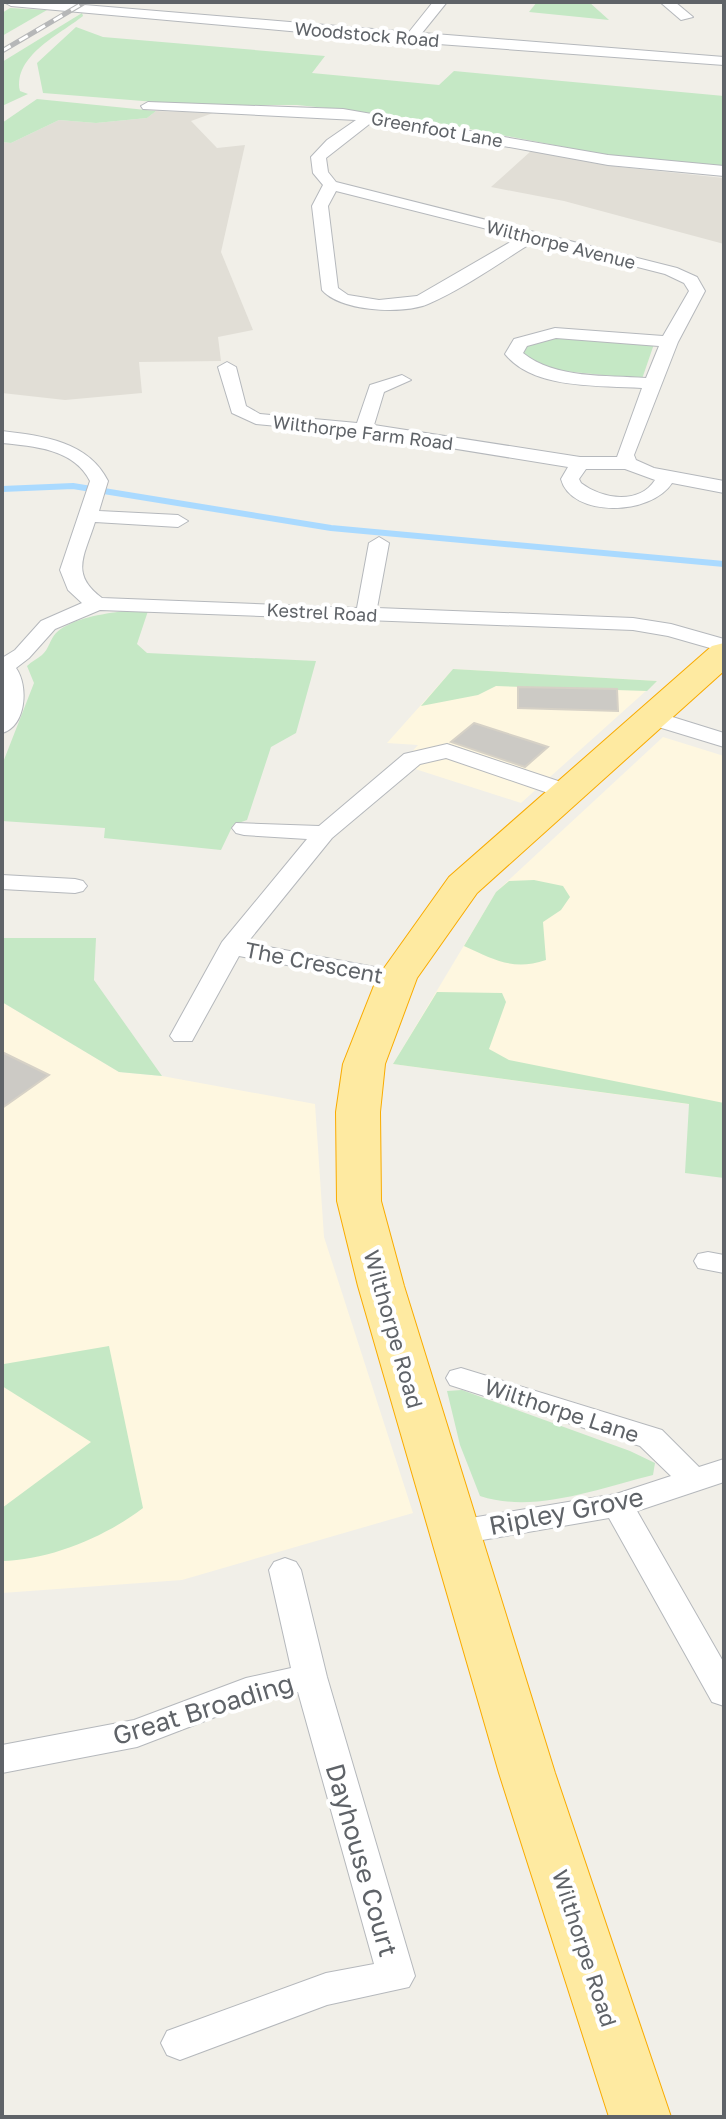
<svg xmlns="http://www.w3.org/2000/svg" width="726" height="2119" viewBox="0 0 726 2119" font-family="'Golos Text',sans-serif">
	<rect width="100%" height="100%" fill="#f1efe8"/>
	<g fill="#fef7e0">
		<path d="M453,669l204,12 -136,122 -109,-35 -4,-12 10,-11 -31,-2z"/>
		<path d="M663,737l61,19v353l-331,-45 103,-172z"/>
		<path d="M2,1002l117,70 43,4 153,28 9,133 89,276 -231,67 -180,13z"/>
	</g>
	<g fill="#e1ded6">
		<path d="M156,111l57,2 -22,8 26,27 28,-3 -24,107 32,78 -35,7 3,24 -82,1 3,31 -77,7 -63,-7v-251l9,1 48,-23 37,3 51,-5z"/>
		<path d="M531,151l89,16 104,11v66l-160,-43 -73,-14z"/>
	</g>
	<g fill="#c5e8c5">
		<path d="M537,2h52l20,18 -80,-8z"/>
		<path d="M10,8l37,2 -45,26v-23z"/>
		<path d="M82,13l1,3c-24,19 -70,40 -63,75l8,3 -26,12v-44z"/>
		<path d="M76,27l27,10 222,19 -13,17 127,12 15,-14 270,25v72l-107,-11 -200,-38 -71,-9 -49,-5h-104l-150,-12 -6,-30z"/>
		<path d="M37,99l119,12 -9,7 -51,5 -37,-3 -48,23 -9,-1v-19z"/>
		<path d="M555,336l99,8 -12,35 -98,-10 -24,-14 4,-10z"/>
		<path d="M124,611h24l-11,33 10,9 169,8 -20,72 -25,14 -24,73 -14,5 -12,25 -117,-12 1,-10 -103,-7v-56l32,-82 -7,-17c5,-5 10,-7 15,-11 7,-6 8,-16 14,-22 16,-15 47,-19 68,-22z"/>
		<path d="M453,669l204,12 -10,10 -151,-5 -18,9 -57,11z"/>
		<path d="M534,880l29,6 7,11 -9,13 -18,12 3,38c-33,11 -51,0 -82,-14l32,-54 13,-11z"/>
		<path d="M2,938h94l-2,42 68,96 -43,-4 -117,-70z"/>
		<path d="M437,992l65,1 4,9 -17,47 20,11 215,43v75l-39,-5 4,-69 -296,-40z"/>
		<path d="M109,1346l34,162c-38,29 -93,52 -141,53v-53l89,-66 -89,-56 2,-22z"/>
		<path d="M462,1390l168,61 25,12 -2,12c-54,13 -118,39 -173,21l-20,-51 -13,-54z"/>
	</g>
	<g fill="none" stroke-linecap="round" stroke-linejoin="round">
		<path stroke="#aadaff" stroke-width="6" d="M2,489l71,-3 258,42 393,36"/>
	</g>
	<g fill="#cccac5" stroke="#d6d1c6" stroke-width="2">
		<path d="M518,687l99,2 1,22 -100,-3z"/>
		<path d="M474,723l56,18 18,6 -23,20 -74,-25z"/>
		<path d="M2,1052l47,23 -47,33z"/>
	</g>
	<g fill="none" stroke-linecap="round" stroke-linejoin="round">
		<g stroke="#b5b8bc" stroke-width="2">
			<g id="minor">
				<path d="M4,2h44l361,30 24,-30h14l-25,31 302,24v8l-313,-23 -400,-36z"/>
				<path d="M660,2h15l18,15 -12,3z"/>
				<path d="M148,102l195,7 265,46 116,11v10l-116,-11 -236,-43 -46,36 2,14 8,10 341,86 20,9 8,14 -27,51 -44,113 2,5 18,8 70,13v12l-52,-10c-21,33 -101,35 -111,-4l7,-12 -204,-33 -108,-10 -24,-11 -14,-46 9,-5 9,5 10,39 14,8 97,9 13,-38 32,-10 9,5 -27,12 -10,33 206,32h37l25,-69c-42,-3 -108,2 -137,-34l9,-15 41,-11 108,8 26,-45 -5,-8 -19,-9 -130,-33c-35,21 -70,47 -107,63 -26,11 -88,7 -106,-14l-10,-84 11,-21 -10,-12 -2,-16 16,-17 29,-20 -213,-11 -2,-3zM336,191l183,46 -102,59 -38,4 -31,-5 -10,-7 -10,-82zM556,338l103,8 -13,32c-39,-3 -91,1 -123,-25l4,-7zM586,469h39l30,11c-16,25 -53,19 -74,3l-2,-4z"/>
				<path d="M2,431c41,5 86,10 106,50l-9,30 79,4 10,6 -10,6 -83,-5c-10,33 -26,52 7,76l255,10 12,-65 10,-6 10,6 -12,65 256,10 38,6 53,15v13l-56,-16 -35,-6 -533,-20 -45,19 -26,29 -13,10c13,18 10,59 -14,65v-75l13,-8 26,-29 41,-18 -14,-13 -8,-20 30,-89c-16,-32 -56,-35 -88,-38z"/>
				<path d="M650,710l74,23v14l-82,-25 -3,-5z"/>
				<path d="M447,744l126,42 3,5 -3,5h-16l-111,-38 -26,6 -88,74 -85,105 159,30 4,5 -4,5 -9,3 -158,-30 -47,85h-18l-4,-5 52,-94 85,-103 -63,-4 -8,-2 -4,-5 4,-5 83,3 85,-72z"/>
				<path d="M2,875l73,4 8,2 4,5 -4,5 -8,2 -73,-4z"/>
				<path d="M708,1252l16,3v18l-26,-5 -4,-7 4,-7z"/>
				<path d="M461,1368l201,62 37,37 25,-8v23l-87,29 87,152v43l-12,-4 -103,-184 -156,27 -11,-4 -5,-8 5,-8 11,-4 163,-27 55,-18 -31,-30 -190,-61 -4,-7 4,-7z"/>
				<path d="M285,1558l11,4 5,8 26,107 88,299 -6,11 -82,18 -147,55 -13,-5 -6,-12 6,-12 159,-58 48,-9 -76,-272 -36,7 -125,48 -135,26v-28l132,-25 112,-42 45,-10 -22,-98 5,-8z"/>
			</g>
		</g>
		<g stroke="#f9ab00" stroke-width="2">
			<path id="trunk" d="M724,643v28l-247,222 -60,85 -32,86 -5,48 1,89 23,85 151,487 116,344h-62l-110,-344 -141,-487 -21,-85 -1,-89 7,-48 34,-86 72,-101 263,-231z"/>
		</g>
		<use href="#minor" fill="#fff" fill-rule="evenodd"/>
		<use href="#trunk" fill="#feeaa1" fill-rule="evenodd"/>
		<g stroke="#b6b7b8" stroke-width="5">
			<path id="rail" d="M2,51l83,-49"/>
		</g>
		<use href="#rail" stroke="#fff" stroke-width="3" stroke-dasharray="10" stroke-linecap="butt"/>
	</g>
	<g text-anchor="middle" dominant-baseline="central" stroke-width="8" stroke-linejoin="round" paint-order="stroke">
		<g font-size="18" fill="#5f6368" stroke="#fff">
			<text transform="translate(367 34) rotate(5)">Woodstock Road</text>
			<text transform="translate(437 129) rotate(10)">Greenfoot Lane</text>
			<text transform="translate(561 244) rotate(14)">Wilthorpe Avenue</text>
			<text transform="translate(363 432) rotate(7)">Wilthorpe Farm Road</text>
			<text transform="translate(322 612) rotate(3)">Kestrel Road</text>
		</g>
		<g font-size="22" fill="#5f6368" stroke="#fff">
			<text transform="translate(314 962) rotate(11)">The Crescent</text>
			<text transform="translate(394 1329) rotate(74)">Wilthorpe Road</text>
			<text transform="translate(562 1410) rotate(18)">Wilthorpe Lane</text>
			<text transform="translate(585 1948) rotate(72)">Wilthorpe Road</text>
		</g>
		<g font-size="26" fill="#5f6368" stroke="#fff">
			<text transform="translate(566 1511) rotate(-11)">Ripley Grove</text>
			<text transform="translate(203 1709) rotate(-17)">Great Broading</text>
			<text transform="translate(362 1860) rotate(74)">Dayhouse Court</text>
		</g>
	</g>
	<rect width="726" height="2119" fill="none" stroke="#5f6368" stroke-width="8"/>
</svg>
